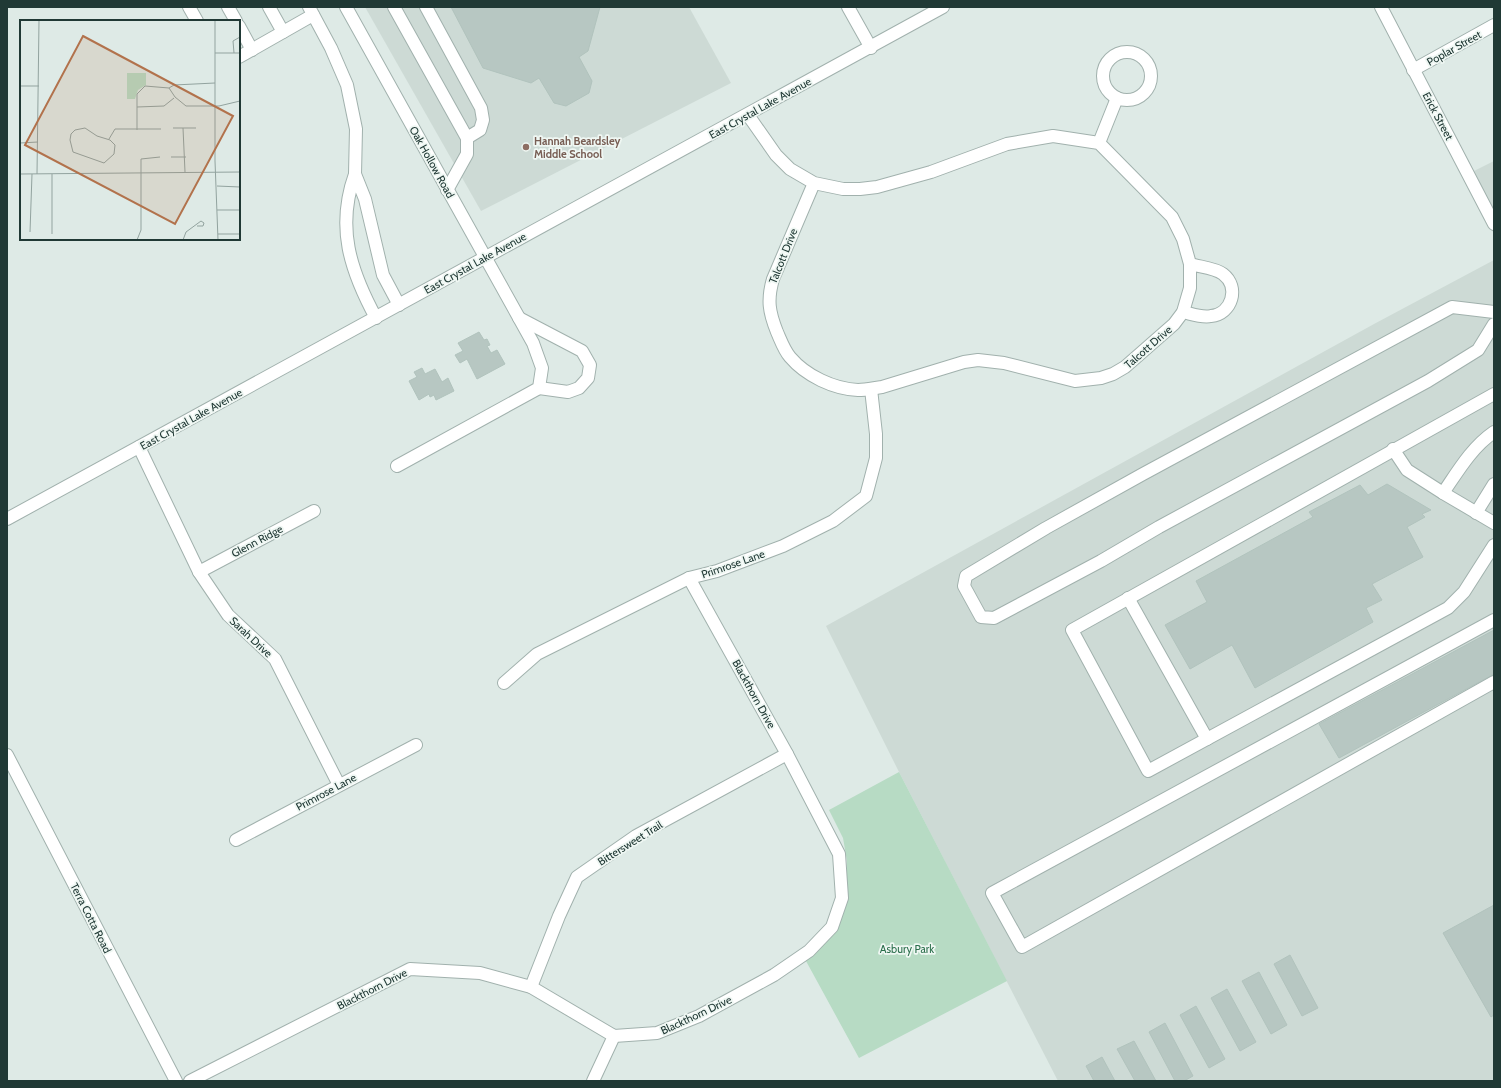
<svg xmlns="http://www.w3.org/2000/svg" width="1501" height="1088" viewBox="0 0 1501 1088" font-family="Cabin,sans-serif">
	<rect width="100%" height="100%" fill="#deeae6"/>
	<g fill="#cddad5">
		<path d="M365,7h324l42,76 -250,128z"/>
		<path d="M1494,161v73l-30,-58z"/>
		<path d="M1494,260v821h-436l-159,-309 -73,-146 548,-302z"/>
	</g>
	<path fill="#b7dbc4" d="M899,772l108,209 -148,77 -53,-97 29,-32 12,-31v-37l-4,-23 -14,-28z"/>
	<g fill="#b7c7c2" stroke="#b1c3bd">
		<path d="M451,7h149l-12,44 -9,6 13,24 -3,12 -23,13 -12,-3 -15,-25 -8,5 -48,-15z"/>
		<path d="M479,332l5,8 3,-1 3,6 -3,1 4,7 6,-3 8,14 -28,15 -10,-20 -7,4 -5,-8 8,-4 -5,-8z"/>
		<path d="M422,368l3,6 10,-5 7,13 6,-4 6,13 -18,9 -2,-5 -4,2 -1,-3 -10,6 -10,-19 8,-4 -3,-5z"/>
		<path d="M1387,484l44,26 -9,4 3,3 -18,10 16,30 -51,27 10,16 -16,8 7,14 -118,66 -23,-43 -42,24 -25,-44 42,-23 -11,-21 117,-64 -4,-5 51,-27 8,10z"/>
		<path d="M1494,630v44l-155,84 -20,-34z"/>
		<path d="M1494,905v110l-3,2 -48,-84z"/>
		<path d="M1290,955l28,53 -16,8 -28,-52z"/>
		<path d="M1259,972l28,53 -16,9 -29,-53z"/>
		<path d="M1227,989l29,53 -16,9 -29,-53z"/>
		<path d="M1196,1006l29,53 -16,9 -29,-53z"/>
		<path d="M1165,1023l28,53 -9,5h-9l-26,-49z"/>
		<path d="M1134,1041l22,40h-21l-18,-32z"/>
		<path d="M1102,1057l13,24h-21l-8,-15z"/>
	</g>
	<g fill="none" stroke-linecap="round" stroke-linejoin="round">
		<g stroke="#a1b1ad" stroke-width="14">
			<g id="minor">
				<path d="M189,7l8,14"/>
				<path d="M228,7l8,14"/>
				<path d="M269,7l14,25"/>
				<path d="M309,7l22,41 16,37 9,44 -1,45"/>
				<path d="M346,7l187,336 9,25 -3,20 -142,78"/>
				<path d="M394,7l73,131v16l-20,36"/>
				<path d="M426,7l55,101 2,12 -3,10 -13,8"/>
				<path d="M848,7l23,41"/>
				<path d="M1381,7l113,217"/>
				<path d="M239,26l13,24"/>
				<circle cx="1127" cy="76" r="24"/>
				<path d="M239,57l74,-42"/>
				<path d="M1413,70l81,-45"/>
				<path d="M748,115l28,40 14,14 24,14 29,6h17l17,-2 54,-15 76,-28 46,-8 46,7 73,74 11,22 7,25v24l-7,24 -9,12 -49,43 -12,7 -12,4 -26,3 -71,-18 -26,-3 -14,2 -82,25c-8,1 -16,3 -24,3 -24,-1 -52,-14 -68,-33 -6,-7 -9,-16 -13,-25 -8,-20 -10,-32 -4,-53l41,-96"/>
				<path d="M1099,143l18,-45"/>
				<path d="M1183,312c9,2 19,6 28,4 21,-2 29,-29 12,-42 -8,-6 -23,-7 -33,-10"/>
				<path d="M1494,312l-42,-5 -309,167 -97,54 -80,48 -2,10 17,31 13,1 107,-57 58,-34 269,-146 50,-31 16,-26"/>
				<path d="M376,318c-26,-48 -40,-91 -21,-144l10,25 18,76 16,30"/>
				<path d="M519,318l63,33 8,14 -2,13 -9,10 -11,4 -29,-4"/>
				<path d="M1494,394l-422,236 76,141 300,-163 16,-16 30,-47"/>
				<path d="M139,447l60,125 29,43 47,44 64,126"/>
				<path d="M1393,449l14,21 36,23 51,30"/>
				<path d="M1443,493c15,-22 29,-46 51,-61"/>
				<path d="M1476,513l18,-29"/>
				<path d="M7,519l936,-512"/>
				<path d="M199,572l115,-61"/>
				<path d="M1128,598l79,141"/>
				<path d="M1494,620l-502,273 30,54 472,-265"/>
				<path d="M504,683l33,-29 152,-76 28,-7 66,-25 50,-25 33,-25 10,-38v-24l-5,-45"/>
				<path d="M7,755l169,326"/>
				<path d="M236,840l180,-95"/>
				<path d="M531,987l28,-71 18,-39 59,-41 151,-82"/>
				<path d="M190,1081l220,-112 70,4 51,14 83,49 43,-3 42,-17 75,-41 35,-24 23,-24 10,-29 -3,-44 -52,-100 -98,-176"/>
				<path d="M593,1081l21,-45"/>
			</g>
		</g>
		<use href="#minor" stroke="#fff" stroke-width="12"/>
	</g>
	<circle fill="#8d6e63" stroke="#eff7f3" stroke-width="1.5" cx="526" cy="147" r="4"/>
	<g text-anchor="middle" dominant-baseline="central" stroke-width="3.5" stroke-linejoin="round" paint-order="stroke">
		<g font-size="11" fill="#203935" stroke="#eff7f3">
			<text transform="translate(1454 48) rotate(-29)">Poplar Street</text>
			<text transform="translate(760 108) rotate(-29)">East Crystal Lake Avenue</text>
			<text transform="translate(1438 116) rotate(62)">Erick Street</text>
			<text transform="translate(432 162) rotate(61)">Oak Hollow Road</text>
			<text transform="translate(783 256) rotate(-68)">Talcott Drive</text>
			<text transform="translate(475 263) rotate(-29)">East Crystal Lake Avenue</text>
			<text transform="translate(1148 347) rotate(-41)">Talcott Drive</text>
			<text transform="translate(191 419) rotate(-29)">East Crystal Lake Avenue</text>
			<text transform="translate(257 541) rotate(-28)">Glenn Ridge</text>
			<text transform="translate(733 564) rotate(-19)">Primrose Lane</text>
			<text transform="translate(251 637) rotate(43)">Sarah Drive</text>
			<text transform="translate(754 694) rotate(61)">Blackthorn Drive</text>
			<text transform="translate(326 792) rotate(-28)">Primrose Lane</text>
			<text transform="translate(630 843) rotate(-32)">Bittersweet Trail</text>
			<text transform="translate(91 918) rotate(63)">Terra Cotta Road</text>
			<text transform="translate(372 989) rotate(-27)">Blackthorn Drive</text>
			<text transform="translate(696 1015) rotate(-25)">Blackthorn Drive</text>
		</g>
		<g font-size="11" font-weight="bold" fill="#785e54" stroke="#eff7f3" text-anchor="start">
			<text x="534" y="141">Hannah Beardsley<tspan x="534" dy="13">Middle School</tspan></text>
		</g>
		<g font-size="11" fill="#2b6f4c" stroke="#eff7f3">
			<text x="907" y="949">Asbury Park</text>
		</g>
	</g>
	<g transform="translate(20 20)">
		<rect width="220" height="220" fill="#deeae6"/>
		<path d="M107,53h19v12l-8,5 -3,9h-8z" fill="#b7dbc4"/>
		<path fill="none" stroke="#92a39f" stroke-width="1" d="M195,0v141l3,79M195,33h25M214,33l-1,-12 7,-4M0,66h19M149,68l5,-3 41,-2M117,87l27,-1 10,-8M65,108l12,8 13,4 5,5 -1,9 -10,9 -31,-11 -3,-12 1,-6 4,-4zM153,108h23M163,108l2,44M117,110v-36l8,-8 24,2 6,9 11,9h33l21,-5M89,119l6,-10h46M0,123l18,-1M151,137h15M0,154l220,-2M17,154l2,-154M32,154v60M197,166l23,1M197,190h23M10,212l2,-58M198,214h22M117,220l4,-10v-71l19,-2M163,220l3,-8 15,-11 3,2 -1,3h-6"/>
		<path fill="#b2724c" fill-opacity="0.15" stroke="#b2724c" stroke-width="2" d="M63,16l150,80 -58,108 -150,-79z"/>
		<rect width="220" height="220" fill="none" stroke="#203935" stroke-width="2"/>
	</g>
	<rect width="1501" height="1088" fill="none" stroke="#203935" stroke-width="16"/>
</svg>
